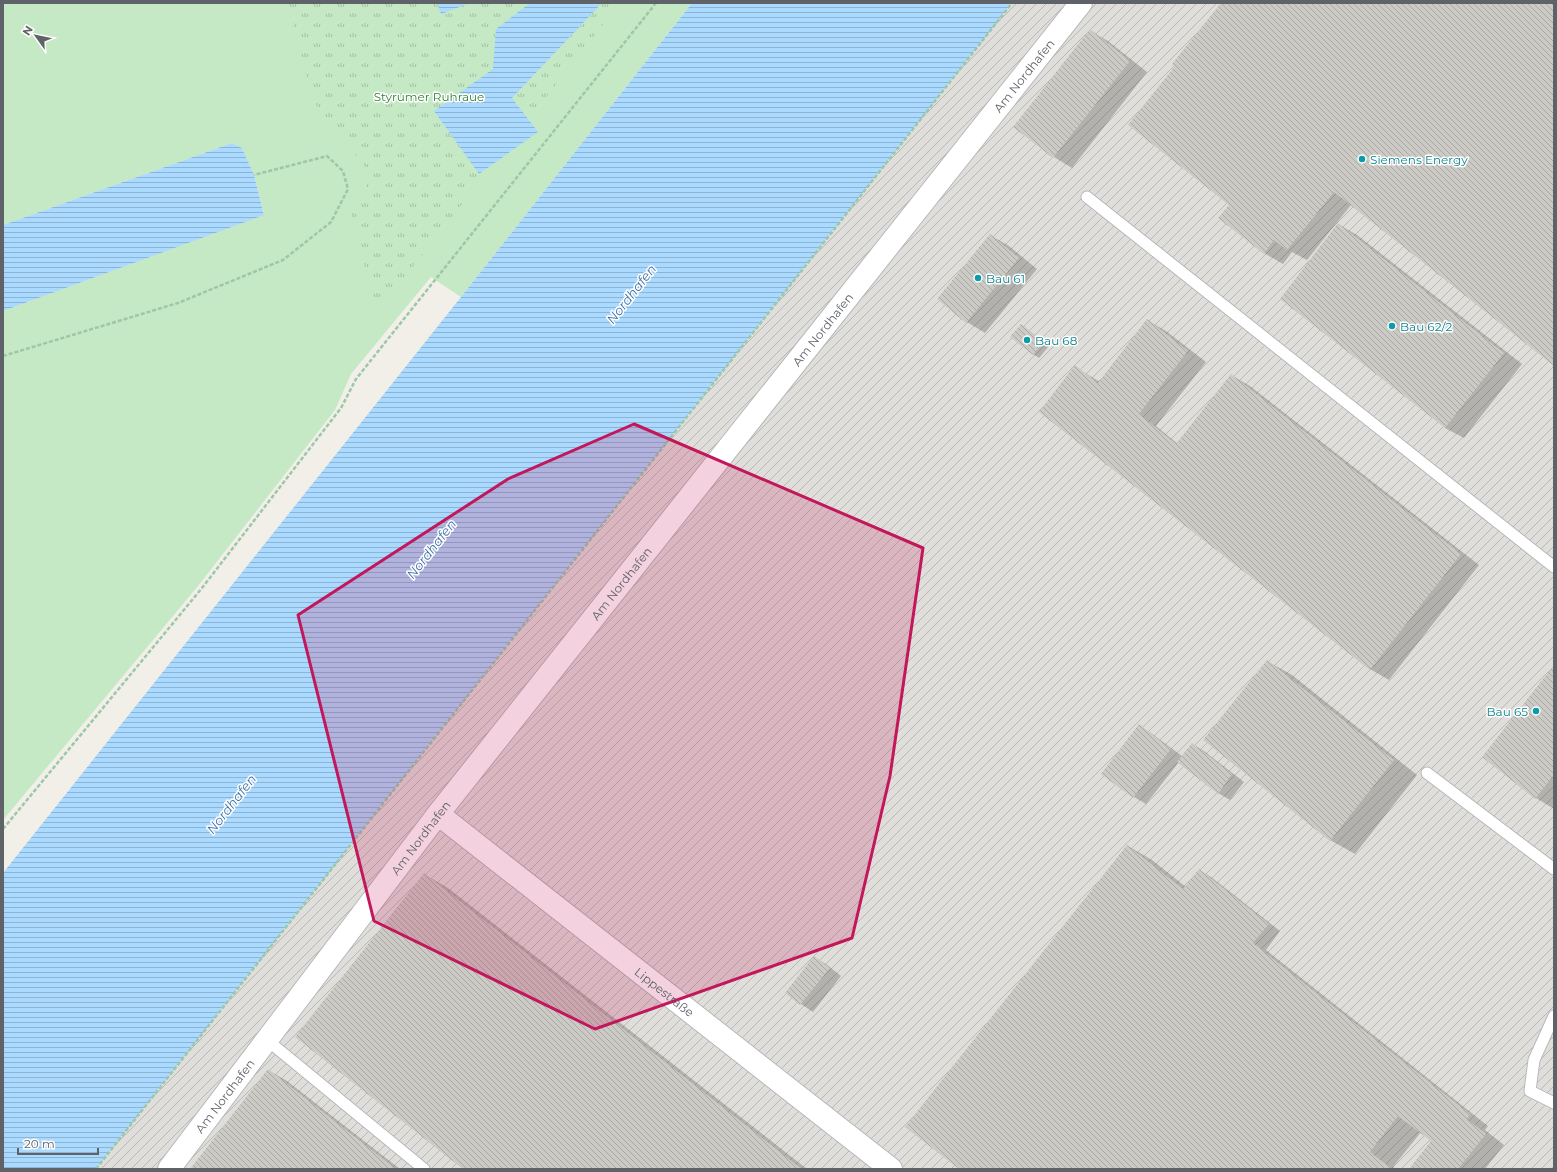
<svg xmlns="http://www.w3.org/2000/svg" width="1557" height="1172" viewBox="0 0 1557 1172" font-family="Montserrat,sans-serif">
	<defs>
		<pattern id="industrial-furrows" width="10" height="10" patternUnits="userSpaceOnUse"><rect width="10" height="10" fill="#e0deda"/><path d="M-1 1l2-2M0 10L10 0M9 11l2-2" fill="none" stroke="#b9b8b5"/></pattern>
		<pattern id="park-tufts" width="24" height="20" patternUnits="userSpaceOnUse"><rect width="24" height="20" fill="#c5e8c5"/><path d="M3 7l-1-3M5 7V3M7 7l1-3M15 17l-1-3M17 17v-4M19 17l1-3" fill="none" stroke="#a3c0a4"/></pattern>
		<pattern id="water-rules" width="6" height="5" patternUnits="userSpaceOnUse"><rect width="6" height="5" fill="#aadaff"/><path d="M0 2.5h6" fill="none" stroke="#8eb4d2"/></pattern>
		<pattern id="building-back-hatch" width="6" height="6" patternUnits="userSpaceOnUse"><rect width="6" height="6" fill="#cccac5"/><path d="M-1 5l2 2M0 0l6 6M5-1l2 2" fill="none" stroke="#a9a8a4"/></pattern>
	</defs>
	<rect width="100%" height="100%" fill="#f1efe8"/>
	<path fill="url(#industrial-furrows)" d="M1012,3h542v1166h-1458z"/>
	<path fill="#c5e8c5" d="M3,3h434l-3,108 104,22 -26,-35 90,-95h90l-231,294 -30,-20 -80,97 -16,36 -137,176 -195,234v-509l261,-97 -10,-39 -12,-27 -10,-5 -229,82z"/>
	<path fill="url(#park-tufts)" d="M288,3h332l-243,310 -26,-99 21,-38 -60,-76z"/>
	<g fill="url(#water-rules)">
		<path d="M437,3h33l-29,11z"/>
		<path d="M530,3h72l-90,95 26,34 -59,42 -45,-63 59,-42 3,-40z"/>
		<path d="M692,3h320l-916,1166h-93v-296l458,-576z"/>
		<path d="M232,143l10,5 12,27 10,40 -261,96v-86z"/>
	</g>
	<g fill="#0003">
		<path d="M1223,3h331v362l-203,-160 -44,55 -15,-8 -9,12 -19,-11 -34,-48 -54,-139z"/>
		<path d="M1090,31l18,10 39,31 -75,96 -18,-11z"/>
		<path d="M1338,224l19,11 165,129 -58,74 -19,-10z"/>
		<path d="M990,235l19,11 28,23 -52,64 -18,-11z"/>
		<path d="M1147,320l19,11 40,31 -50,64 22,18 53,-69 19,11 229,179 -90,115 -19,-11 -295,-302 25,15z"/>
		<path d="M1022,325l27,21 -10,12 -6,-4z"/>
		<path d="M1267,661l25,14 125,100 -62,79 -25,-14z"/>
		<path d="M1554,667v142l-18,-11z"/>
		<path d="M1139,726l12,7 31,23 10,-12 12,7 40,31 -14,18 -12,-7 -39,-31 -33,42 -12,-7 -31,-24z"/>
		<path d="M1128,846l24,14 34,27 13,-17 12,7 69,54 -14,19 222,176 -3,4 19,15 -19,24h-75l22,-28 -11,-9 -28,35 3,2h-436z"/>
		<path d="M424,874l24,14 359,281h-342z"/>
		<path d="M814,957l12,7 15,12 -28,36 -12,-8 -15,-11z"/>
		<path d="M268,1070l19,11 113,88h-209z"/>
	</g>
	<g fill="url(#building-back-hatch)">
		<path d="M1221,3h333v363l-220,-174 -47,58 -13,-10 -10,14 -46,-36 11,-13 -101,-80 47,-59 -3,-2z"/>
		<path d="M1090,29l40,32 -77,97 -40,-31z"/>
		<path d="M1338,223l166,130 -59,75 -165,-129z"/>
		<path d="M990,234l29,24 -53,65 -29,-24z"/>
		<path d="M1147,319l41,32 -49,63 37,30 55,-70 230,180 -91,116 -331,-258 36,-47 23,18z"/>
		<path d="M1021,324l23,18 -11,13 -23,-18z"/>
		<path d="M1267,660l127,100 -64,81 -127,-101z"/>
		<path d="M1554,665v110l-19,24 -53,-42z"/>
		<path d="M1139,724l32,25 -38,49 -32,-24z"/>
		<path d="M1192,743l40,31 -14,20 -41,-32z"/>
		<path d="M1127,845l56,44 16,-20 70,55 -16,19 217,171 -3,5 19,15 -28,35h-49l22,-28 -33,-25 -28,36 22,17h-433l-54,-42z"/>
		<path d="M424,873l375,294 3,2h-339l-168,-132z"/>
		<path d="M814,956l16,12 -30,37 -15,-12z"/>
		<path d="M268,1069l128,100h-206z"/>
	</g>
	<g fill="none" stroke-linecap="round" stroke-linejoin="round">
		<g stroke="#b5b8bc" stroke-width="13">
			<g id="lane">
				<path d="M1087,197l467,370"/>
				<path d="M1427,773l127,96"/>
				<path d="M1554,1016l-20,44 -4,31 24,12"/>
				<path d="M267,1040l157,129"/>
			</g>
		</g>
		<g stroke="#b5b8bc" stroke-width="24">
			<g id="street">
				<path id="s1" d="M438,814l453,355"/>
				<path id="s2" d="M169,1169l269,-355 643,-811"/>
			</g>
		</g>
		<g stroke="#9cc7a9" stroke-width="2.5" stroke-dasharray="4 2" stroke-linecap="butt">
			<path d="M3,356l175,-53 105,-43 48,-38 17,-33 -5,-18 -16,-15 -73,19"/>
			<path d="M3,829l199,-241 139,-180 15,-29 300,-376"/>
			<path d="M96,1169l916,-1166"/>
		</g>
		<use href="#lane" stroke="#fff" stroke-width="11"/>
		<use href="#street" stroke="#fff" stroke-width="22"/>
	</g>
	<path fill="#c2185b" fill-opacity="0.2" stroke="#c2185b" stroke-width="3" stroke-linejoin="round" d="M634,424l289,124 -33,228 -38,162 -257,91 -221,-108 -76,-306 210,-136z"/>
	<g fill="#0f9aa8" stroke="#fff" stroke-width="1.5">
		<circle cx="1362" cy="159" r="4"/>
		<circle cx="978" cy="278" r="4"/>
		<circle cx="1392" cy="326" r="4"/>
		<circle cx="1027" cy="340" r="4"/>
		<circle cx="1536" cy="711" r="4"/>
	</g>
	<g text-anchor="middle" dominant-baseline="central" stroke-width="3" stroke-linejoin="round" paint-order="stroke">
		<g font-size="12" fill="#5f6368" stroke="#fff">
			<text stroke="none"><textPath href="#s2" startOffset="1388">Am Nordhafen</textPath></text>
			<text stroke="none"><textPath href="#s2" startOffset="1064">Am Nordhafen</textPath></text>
			<text stroke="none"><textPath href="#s2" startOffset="740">Am Nordhafen</textPath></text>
			<text stroke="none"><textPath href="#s2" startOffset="416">Am Nordhafen</textPath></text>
			<text stroke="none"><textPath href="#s1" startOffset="288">Lippestraße</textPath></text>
			<text stroke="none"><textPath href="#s2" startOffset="92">Am Nordhafen</textPath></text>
		</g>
		<g font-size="12" fill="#348238" stroke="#fff">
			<text x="429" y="96">Styrumer Ruhraue</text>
		</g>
		<g font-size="12" fill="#0d838f" stroke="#fff" text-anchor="start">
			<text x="1370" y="159">Siemens Energy</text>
			<text x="986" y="278">Bau 61</text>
			<text x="1400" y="326">Bau 62/2</text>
			<text x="1035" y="340">Bau 68</text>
			<text x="1528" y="711" text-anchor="end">Bau 65</text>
		</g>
		<g font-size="13" font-style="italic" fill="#4174aa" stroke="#fff">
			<text transform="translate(631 294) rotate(-52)">Nordhafen</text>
			<text transform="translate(431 549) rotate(-52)">Nordhafen</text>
			<text transform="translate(231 804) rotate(-52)">Nordhafen</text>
		</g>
	</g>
	<rect width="1557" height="1172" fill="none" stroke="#5f6368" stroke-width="8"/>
	<g transform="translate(36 36) rotate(303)" stroke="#ffffff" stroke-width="3" paint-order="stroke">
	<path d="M0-3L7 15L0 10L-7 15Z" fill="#5f6368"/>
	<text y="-6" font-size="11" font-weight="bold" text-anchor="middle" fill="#5f6368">N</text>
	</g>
	<path d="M18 1148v6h80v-6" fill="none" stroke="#5f6368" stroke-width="2"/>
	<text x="24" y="1148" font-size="12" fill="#5f6368" stroke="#ffffff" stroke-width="3" paint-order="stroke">20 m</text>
</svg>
